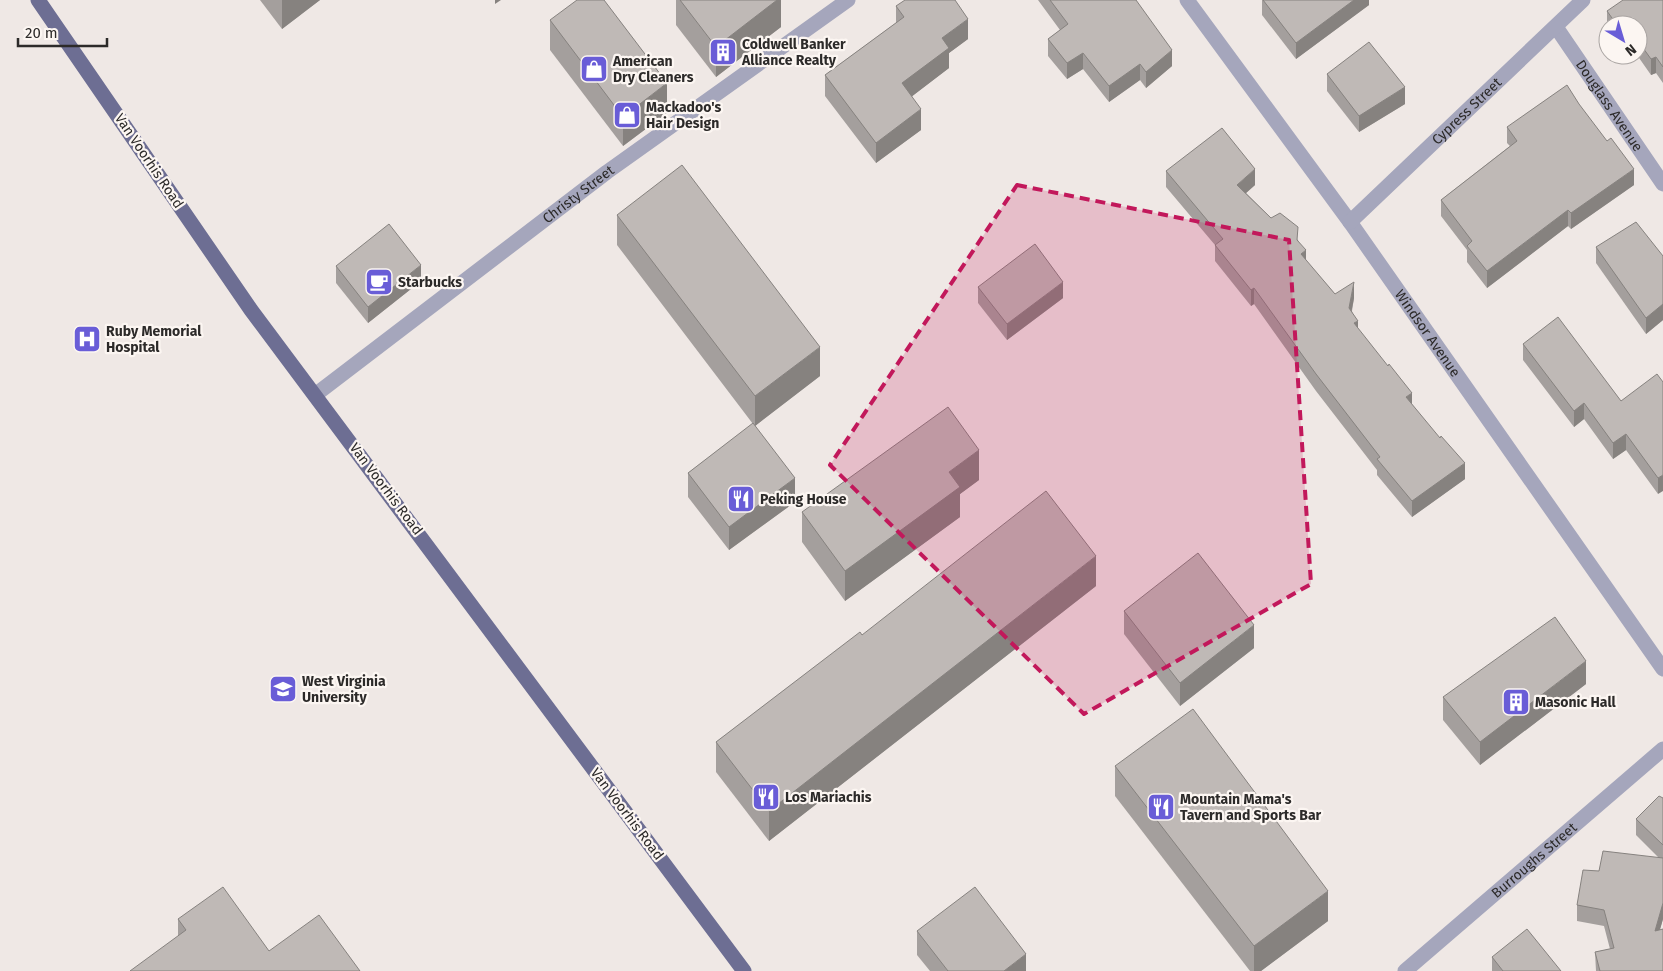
<svg xmlns="http://www.w3.org/2000/svg" width="1663" height="971" viewBox="0 0 1663 971" font-family="'Fira Sans',sans-serif">
	<rect width="100%" height="100%" fill="#efe8e5"/>
	<g fill="none" stroke-linecap="round" stroke-linejoin="round">
		<g stroke="#a5a6bc" stroke-width="15">
			<path id="s1" d="M1187,0l163,222 313,447"/>
			<path id="s2" d="M1556,27l107,157"/>
			<path id="s3" d="M1350,222l233,-222"/>
			<path id="s4" d="M315,395l292,-223 241,-172"/>
		</g>
		<path stroke="#a5a6bc" stroke-width="15" id="s5" d="M1405,971l258,-222"/>
		<path stroke="#6d6e93" stroke-width="15" d="M38,0l213,310 493,661"/>
	</g>
	<g fill="#a49f9d">
		<path d="M260,0h60l-38,29z"/>
		<path d="M676,0h105v27l-65,50 -40,-52z"/>
		<path d="M1038,0h98l36,66 -26,22 -6,-8 -31,22 -26,-33 -16,10 -19,-23v-17l12,-9z"/>
		<path d="M1262,0h107v5l-73,54 -34,-44z"/>
		<path d="M1663,0v83l-7,-10 -5,2 -14,-20h1v-30h-30v4l-1,-1v-17z"/>
		<path d="M896,6l72,33 -19,14v15l-37,28 9,34 -45,33 -51,-67v-21l71,-52z"/>
		<path d="M550,20l117,93 -44,33 -73,-96z"/>
		<path d="M1327,74l78,30 -46,28 -32,-41z"/>
		<path d="M1507,127l127,58 -63,44 -3,-3 -81,62 -20,-26v-12l-26,-34v-16l69,-54 -3,-3z"/>
		<path d="M1166,171l89,14 -9,8 25,25 27,22 8,21 29,33 19,4 -2,13 6,18 107,150 -53,38 -35,-42v-5l-61,-79 -62,-87 -3,2 -36,-45v-16l-49,-58z"/>
		<path d="M617,215l203,161 -65,50 40,76 -66,48 -41,-53v-24l65,-49 -136,-179z"/>
		<path d="M1596,247l67,9v64l-17,14 -50,-71z"/>
		<path d="M336,266l85,15 -53,42 -32,-40z"/>
		<path d="M978,287l85,11 -56,42 -29,-37z"/>
		<path d="M1523,344l98,57 42,-19 -5,112 -32,-44 -13,9 -29,-40 -10,8 -51,-67z"/>
		<path d="M979,480l-19,14v23l-115,84 -43,-59v-30z"/>
		<path d="M1096,586l-327,255 -53,-69v-30l146,-107z"/>
		<path d="M1124,611l130,37 -74,58 -56,-72z"/>
		<path d="M1586,684l-106,81 -37,-45v-23z"/>
		<path d="M1115,766l213,155 -67,50h-11l-135,-175z"/>
		<path d="M1663,798v121l-3,10 3,42h-67l-1,-19 15,-3 -6,-23 -27,-5v-16l22,-34 60,-13 -23,-23v-16z"/>
		<path d="M178,919l91,32 -91,-15z"/>
		<path d="M917,931l109,40h-96l-13,-16z"/>
		<path d="M1492,957l69,14h-69z"/>
	</g>
	<g fill="#86827f">
		<path d="M282,0h38l-38,29z"/>
		<path d="M495,0h6l-6,4z"/>
		<path d="M777,0h4v27l-65,50v-30z"/>
		<path d="M1354,0h15v5l-73,54v-16z"/>
		<path d="M968,19v20l-19,14v15l-47,36v-21l40,-45z"/>
		<path d="M1172,50v16l-26,22v-16z"/>
		<path d="M1083,53v16l-16,10v-16z"/>
		<path d="M1656,57v16l-5,2v-16z"/>
		<path d="M1140,64v16l-31,22v-16z"/>
		<path d="M667,83v30l-44,33v-29z"/>
		<path d="M1405,87v17l-46,28v-16z"/>
		<path d="M921,109v21l-45,33v-20z"/>
		<path d="M1255,169v16l-18,16v-16z"/>
		<path d="M1634,169v16l-63,44v-16z"/>
		<path d="M1568,210v16l-81,62v-17z"/>
		<path d="M1306,250v16l-5,-12z"/>
		<path d="M421,265v16l-53,42v-16z"/>
		<path d="M1063,282v16l-56,42v-16z"/>
		<path d="M1354,282v16l-5,26v-16z"/>
		<path d="M1254,288v16l-3,2v-16z"/>
		<path d="M1663,304v16l-17,14v-16z"/>
		<path d="M1358,321v16l-4,-14z"/>
		<path d="M820,347v29l-65,50v-30z"/>
		<path d="M1412,393v16l-6,-12z"/>
		<path d="M1584,403v16l-10,8v-16z"/>
		<path d="M1626,434v16l-13,9v-16z"/>
		<path d="M979,450v30l-19,14v23l-115,84v-30l104,-99z"/>
		<path d="M1465,463v16l-53,38v-16z"/>
		<path d="M1663,475v16l-5,3v-16z"/>
		<path d="M795,478v24l-66,48v-23z"/>
		<path d="M1096,556v30l-327,255v-30z"/>
		<path d="M1254,625v23l-74,58v-23z"/>
		<path d="M1586,661v23l-106,81v-23z"/>
		<path d="M1328,891v30l-67,50h-7v-25z"/>
		<path d="M1663,903v16l-8,28v-16z"/>
		<path d="M1026,954v17h-22z"/>
	</g>
	<g fill="#bfb9b6" stroke="#86827f">
		<path d="M577,0h27l63,83 -44,34 -73,-97z"/>
		<path d="M680,0h97l-61,47z"/>
		<path d="M905,0h50l13,19 -26,19 7,10 -47,35 19,26 -45,34 -51,-68 79,-58 -8,-11z"/>
		<path d="M1050,0h86l36,50 -26,22 -6,-8 -31,22 -26,-33 -16,10 -19,-24 20,-15z"/>
		<path d="M1263,0h91l-58,43z"/>
		<path d="M1623,0h40v67l-7,-10 -5,2 -13,-18v-16h-21l-10,-14z"/>
		<path d="M1369,42l36,45 -46,29 -32,-42z"/>
		<path d="M1567,85l12,19 28,37 4,-3 23,31 -63,44 -3,-3 -81,61 -20,-25 5,-5 -31,-41 76,-59 -10,-14z"/>
		<path d="M1222,128l33,41 -18,16 34,33 9,-5 18,14 -1,13 9,10 -5,4 34,40 19,-12 -5,26 9,13 -4,2 34,43 1,-2 23,29 -6,4 34,41 1,-2 24,27 -53,38 -35,-42 3,-2 -64,-83 -62,-86 -3,2 -36,-45 8,-6 -57,-68z"/>
		<path d="M682,165l138,182 -65,49 -138,-181z"/>
		<path d="M1636,222l27,34v48l-17,14 -50,-71z"/>
		<path d="M389,224l32,41 -53,42 -32,-41z"/>
		<path d="M1035,244l28,38 -56,42 -29,-37z"/>
		<path d="M1558,317l63,84 36,-27 6,8v93l-5,3 -32,-44 -13,9 -29,-40 -10,8 -51,-67z"/>
		<path d="M948,407l31,43 -30,22 11,15 -115,84 -43,-59z"/>
		<path d="M753,423l42,55 -66,49 -41,-54z"/>
		<path d="M1046,491l50,65 -327,255 -53,-69 144,-110 2,3z"/>
		<path d="M1198,553l56,72 -74,58 -56,-72z"/>
		<path d="M1555,617l31,44 -106,81 -37,-45z"/>
		<path d="M1193,709l135,182 -74,55 -139,-180z"/>
		<path d="M1659,796l4,2v47l-27,-26z"/>
		<path d="M1603,851l60,7v45l-8,28 8,-2v42h-63l-5,-19 19,-4 -10,-38 -27,-5 6,-35 16,1z"/>
		<path d="M223,887l46,64 50,-36 41,56h-230l56,-41 -8,-11z"/>
		<path d="M975,887l51,67 -22,17h-56l-31,-40z"/>
		<path d="M1527,929l34,42h-58l-11,-14z"/>
	</g>
	<path fill="#c2185b" fill-opacity="0.2" stroke="#c2185b" stroke-width="4" stroke-dasharray="10 6" stroke-linejoin="round" d="M1017,185l272,55 22,344 -227,130 -254,-249z"/>
	<defs>
		<g id="building-square" transform="scale(1.4375)"><rect x="-9" y="-9" width="18" height="18" rx="4" fill="#695dd7" stroke="#fcf6f2"/><path d="M-4-6H4V6H1V3H-1V6H-4ZM-2.5-4.3h1.7v1.8h-1.7ZM.8-4.3h1.7v1.8H.8ZM-2.5-1h1.7V.8h-1.7ZM.8-1h1.7V.8H.8Z" fill="#fff"/></g>
		<g id="shop-square" transform="scale(1.4375)"><rect x="-9" y="-9" width="18" height="18" rx="4" fill="#695dd7" stroke="#fcf6f2"/><path d="M-5-2.5h2.3a2.7 3.5 0 0 1 5.4 0H5L5.5 6h-11ZM-1.5-2.5h3a1.5 2.3 0 0 0-3 0Z" fill="#fff"/></g>
		<g id="cafe-square" transform="scale(1.4375)"><rect x="-9" y="-9" width="18" height="18" rx="4" fill="#695dd7" stroke="#fcf6f2"/><path d="M-5.5-4.5H6V0H3Q3 3.5 0 3.5H-2.5Q-5.5 3.5-5.5 0ZM3-3.2v2h1.7v-2ZM-6 4.5H4V6H-6Z" fill="#fff"/></g>
		<g id="hospital-square" transform="scale(1.4375)"><rect x="-9" y="-9" width="18" height="18" rx="4" fill="#695dd7" stroke="#fcf6f2"/><path d="M-5-5h3v3.5h4V-5h3V5h-3V1.5h-4V5h-3Z" fill="#fff"/></g>
		<g id="restaurant-square" transform="scale(1.4375)"><rect x="-9" y="-9" width="18" height="18" rx="4" fill="#695dd7" stroke="#fcf6f2"/><path d="M-5-6h1v4h1v-4h1v4h1v-4h1v5L-1.5 .5V6h-2V.5L-5-1ZM5-6V6H3V1.5H1.5Q1.5-4 5-6Z" fill="#fff"/></g>
		<g id="university-square" transform="scale(1.4375)"><rect x="-9" y="-9" width="18" height="18" rx="4" fill="#695dd7" stroke="#fcf6f2"/><path d="M0-5L7-2L0 1L-7-2ZM-4 1L0 2.5L4 1V4Q0 6-4 4Z" fill="#fff"/></g>
	</defs>
	<g fill-rule="evenodd">
		<use href="#building-square" x="723" y="52"/>
		<use href="#shop-square" x="594" y="69"/>
		<use href="#shop-square" x="627" y="115"/>
		<use href="#cafe-square" x="379" y="282"/>
		<use href="#hospital-square" x="87" y="339"/>
		<use href="#restaurant-square" x="741" y="499"/>
		<use href="#university-square" x="283" y="689"/>
		<use href="#building-square" x="1516" y="702"/>
		<use href="#restaurant-square" x="766" y="797"/>
		<use href="#restaurant-square" x="1161" y="807"/>
	</g>
	<g text-anchor="middle" dominant-baseline="central" stroke-width="4.5" stroke-linejoin="round" paint-order="stroke">
		<g font-size="14" font-weight="bold" fill="#2c2a29" stroke="#fcf6f2" text-anchor="start">
			<text x="742" y="44">Coldwell Banker<tspan x="742" dy="16">Alliance Realty</tspan></text>
			<text x="613" y="61">American<tspan x="613" dy="16">Dry Cleaners</tspan></text>
			<text x="646" y="107">Mackadoo's<tspan x="646" dy="16">Hair Design</tspan></text>
			<text x="398" y="282">Starbucks</text>
			<text x="106" y="331">Ruby Memorial<tspan x="106" dy="16">Hospital</tspan></text>
			<text x="760" y="499">Peking House</text>
			<text x="302" y="681">West Virginia<tspan x="302" dy="16">University</tspan></text>
			<text x="1535" y="702">Masonic Hall</text>
			<text x="785" y="797">Los Mariachis</text>
			<text x="1180" y="799">Mountain Mama's<tspan x="1180" dy="16">Tavern and Sports Bar</tspan></text>
		</g>
		<g font-size="14" fill="#2c2a29" stroke="#fcf6f2">
			<text stroke="none"><textPath href="#s2" startOffset="95">Douglass Avenue</textPath></text>
			<text stroke="none"><textPath href="#s3" startOffset="161">Cypress Street</textPath></text>
			<text transform="translate(149 161) rotate(56)">Van Voorhis Road</text>
			<text stroke="none"><textPath href="#s4" startOffset="331">Christy Street</textPath></text>
			<text stroke="none"><textPath href="#s1" startOffset="411">Windsor Avenue</textPath></text>
			<text transform="translate(386 489) rotate(53)">Van Voorhis Road</text>
			<text transform="translate(627 814) rotate(53)">Van Voorhis Road</text>
			<text stroke="none"><textPath href="#s5" startOffset="170">Burroughs Street</textPath></text>
		</g>
	</g>
	<g transform="translate(1623 40) rotate(142)"><circle r="24" fill="#fcf6f2" stroke="#a9a4a2"/>
	<path d="M0-4L9 19L0 12L-9 19Z" fill="#695dd7"/>
	<text y="-8" font-size="14" font-weight="bold" text-anchor="middle" fill="#2c2a29">N</text>
	</g>
	<path d="M18 38v8h89v-8" fill="none" stroke="#2c2a29" stroke-width="2.5"/>
	<text x="25" y="38" font-size="15" fill="#2c2a29" stroke="#fcf6f2" stroke-width="4" paint-order="stroke">20 m</text>
</svg>
